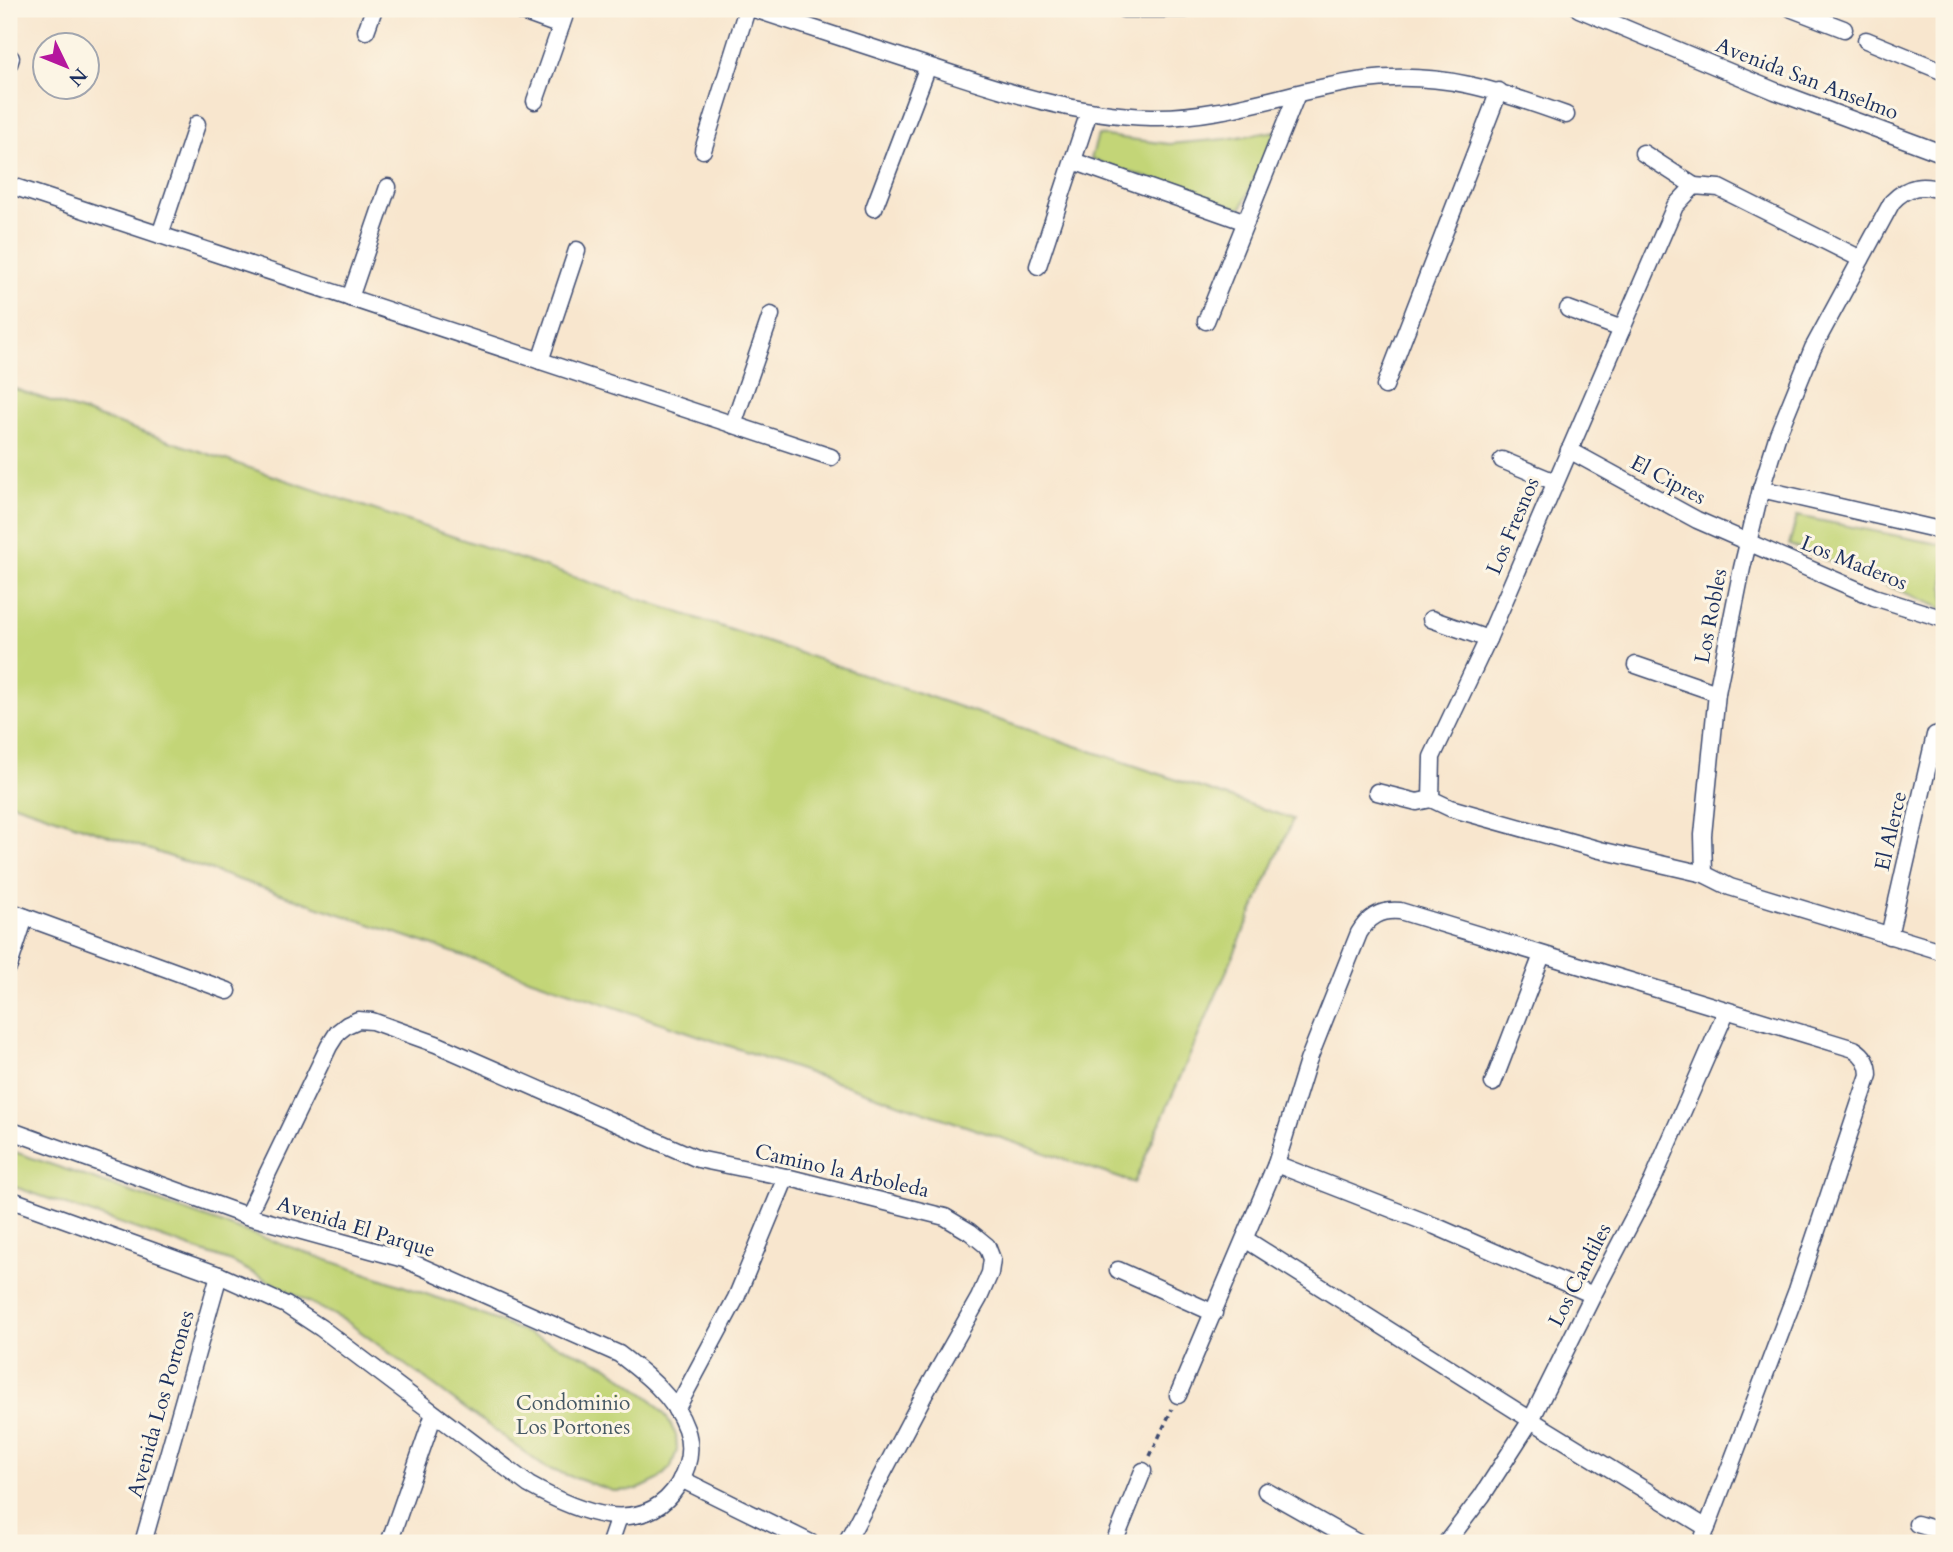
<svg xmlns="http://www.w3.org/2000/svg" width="1953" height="1552" viewBox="0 0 1953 1552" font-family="Cardo,serif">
	<rect width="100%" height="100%" fill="#fcf5e5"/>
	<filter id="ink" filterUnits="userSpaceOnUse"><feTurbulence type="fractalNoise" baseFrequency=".0143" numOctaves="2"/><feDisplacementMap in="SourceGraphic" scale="14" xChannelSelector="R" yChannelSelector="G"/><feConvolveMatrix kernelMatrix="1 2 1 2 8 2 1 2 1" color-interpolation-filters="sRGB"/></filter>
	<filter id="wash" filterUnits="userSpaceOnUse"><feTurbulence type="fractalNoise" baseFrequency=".00686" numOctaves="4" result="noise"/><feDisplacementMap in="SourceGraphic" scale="28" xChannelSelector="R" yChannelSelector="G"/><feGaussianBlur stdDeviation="1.57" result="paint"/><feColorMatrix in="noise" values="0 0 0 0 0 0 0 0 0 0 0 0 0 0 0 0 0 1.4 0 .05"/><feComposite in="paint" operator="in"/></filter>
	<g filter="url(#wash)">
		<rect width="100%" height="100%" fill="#f8e6ce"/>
		<g fill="#c3d577" stroke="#6f826a" stroke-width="2">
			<path d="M1276,131l-35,78 -150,-50 7,-24 71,9 57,-5z"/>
			<path d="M9,387l1284,432 -159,364 -1125,-381z"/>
			<path d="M1797,516l147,29v64l-155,-64z"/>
			<path d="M9,1150l446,154 151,61 45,34 15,17 10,19 1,15 -6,17 -13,13 -21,10 -24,1 -67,-23 -200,-147 -114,-59 -223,-77z"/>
		</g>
	</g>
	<g filter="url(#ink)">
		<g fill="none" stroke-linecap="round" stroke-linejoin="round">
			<g stroke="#3c4a6f" stroke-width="19">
				<g id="minor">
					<path d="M514,9l47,17"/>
					<path d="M754,9c57,19 114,37 171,56 75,25 147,50 226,52 73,2 143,-28 214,-37 76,-9 132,10 201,35"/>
					<path d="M1123,9h63"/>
					<path d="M1579,9l196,82 169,63"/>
					<path d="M1792,9l52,20"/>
					<path d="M366,31l8,-22"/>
					<path d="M1866,40l78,32"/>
					<path d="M9,64l2,-6"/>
					<path d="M535,101l32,-92"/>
					<path d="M703,150l44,-141"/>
					<path d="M1643,153l51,33"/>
					<path d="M1073,161l173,61"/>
					<path d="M9,185l822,272"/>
					<path d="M1944,191c-21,-7 -36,-6 -52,11l-79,146 -35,86 -17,55 -19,79 -25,125 -14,142 1,39 26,13 214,65"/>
					<path d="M874,208l54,-142"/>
					<path d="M160,235l37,-111"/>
					<path d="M1038,266l51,-154"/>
					<path d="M350,298l38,-111"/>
					<path d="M1568,309l54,20"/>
					<path d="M1206,321l91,-227"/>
					<path d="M540,361l37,-111"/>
					<path d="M1385,386l114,-295"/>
					<path d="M733,425l38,-110"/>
					<path d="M1569,450l128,70 177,77 70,22"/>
					<path d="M1502,460l53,22"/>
					<path d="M1761,489l183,42"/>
					<path d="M1431,619l57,20"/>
					<path d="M1636,665l81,28"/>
					<path d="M1377,792l40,10 14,-3"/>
					<path d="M1704,874l-104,-24 -150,-42 -19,-9 1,-42 56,-118 187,-433 19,-20 25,2 142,71"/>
					<path d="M9,911l219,80"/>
					<path d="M1889,936l46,-201"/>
					<path d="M9,966l16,-49"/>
					<path d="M1493,1083l49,-128"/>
					<path d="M9,1130l238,86 157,43 215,95c25,19 56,43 67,75 7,20 3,38 -8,56 -36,56 -104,25 -149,0l-208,-157 -35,-23 -67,-30 -210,-76"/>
					<path d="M1276,1164l159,62 158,69"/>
					<path d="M247,1216l82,-170 9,-14 9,-7 11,-5 14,1 64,23 262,115 88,18 159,40 25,15 17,14 5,13 -2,14 -11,25 -55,97 -78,148"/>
					<path d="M1245,1239l286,181 176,108"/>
					<path d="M1118,1270l96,43"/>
					<path d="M1178,1395l98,-231 32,-103 51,-128c10,-17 23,-24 41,-22l454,138c10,6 15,14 15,26l-72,215 -96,253"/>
					<path d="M676,1410l60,-112 50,-121"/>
					<path d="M681,1479l130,64"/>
					<path d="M1266,1491l92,52"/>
					<path d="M1917,1524l27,8"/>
					<path d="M143,1543l76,-268"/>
					<path d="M389,1543l45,-129"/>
					<path d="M610,1543l9,-26"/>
					<path d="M1114,1543l29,-72"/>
					<path d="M1446,1543l36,-47 49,-76 62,-125 59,-113 74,-170"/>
				</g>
			</g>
			<g stroke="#3c4a6f" stroke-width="3.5" stroke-dasharray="5 5" stroke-linecap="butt">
				<path d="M1939,720l5,-21"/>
				<path d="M1150,1456l22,-47"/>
			</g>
			<use href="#minor" stroke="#fff" stroke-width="16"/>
		</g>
	</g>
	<g text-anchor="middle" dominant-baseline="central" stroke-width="6" stroke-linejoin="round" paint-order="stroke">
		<g font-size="21" fill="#1b2f5e" stroke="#fcf5e5">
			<text transform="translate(1807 79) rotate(21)">Avenida San Anselmo</text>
			<text transform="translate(1668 480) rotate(28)">El Cipres</text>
			<text transform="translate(1513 526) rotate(-67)">Los Fresnos</text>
			<text transform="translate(1854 563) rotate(22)">Los Maderos</text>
			<text transform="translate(1711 616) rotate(-79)">Los Robles</text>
			<text transform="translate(1891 831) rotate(-77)">El Alerce</text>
			<text transform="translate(842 1171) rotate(13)">Camino la Arboleda</text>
			<text transform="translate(356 1227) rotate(17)">Avenida El Parque</text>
			<text transform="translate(1580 1275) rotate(-63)">Los Candiles</text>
			<text transform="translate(161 1404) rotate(-74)">Avenida Los Portones</text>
		</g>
		<g font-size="21" fill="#455864" stroke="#fcf5e5">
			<text x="573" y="1403">Condominio<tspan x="573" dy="24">Los Portones</tspan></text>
		</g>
	</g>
	<rect width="1953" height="1552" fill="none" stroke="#fcf5e5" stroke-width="35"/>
	<g transform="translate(66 66) rotate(133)"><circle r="33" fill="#fcf5e5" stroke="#a2a6af" stroke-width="2"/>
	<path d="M0-5L12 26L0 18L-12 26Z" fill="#b5179e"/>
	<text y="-10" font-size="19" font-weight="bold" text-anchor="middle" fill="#1b2f5e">N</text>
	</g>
</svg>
